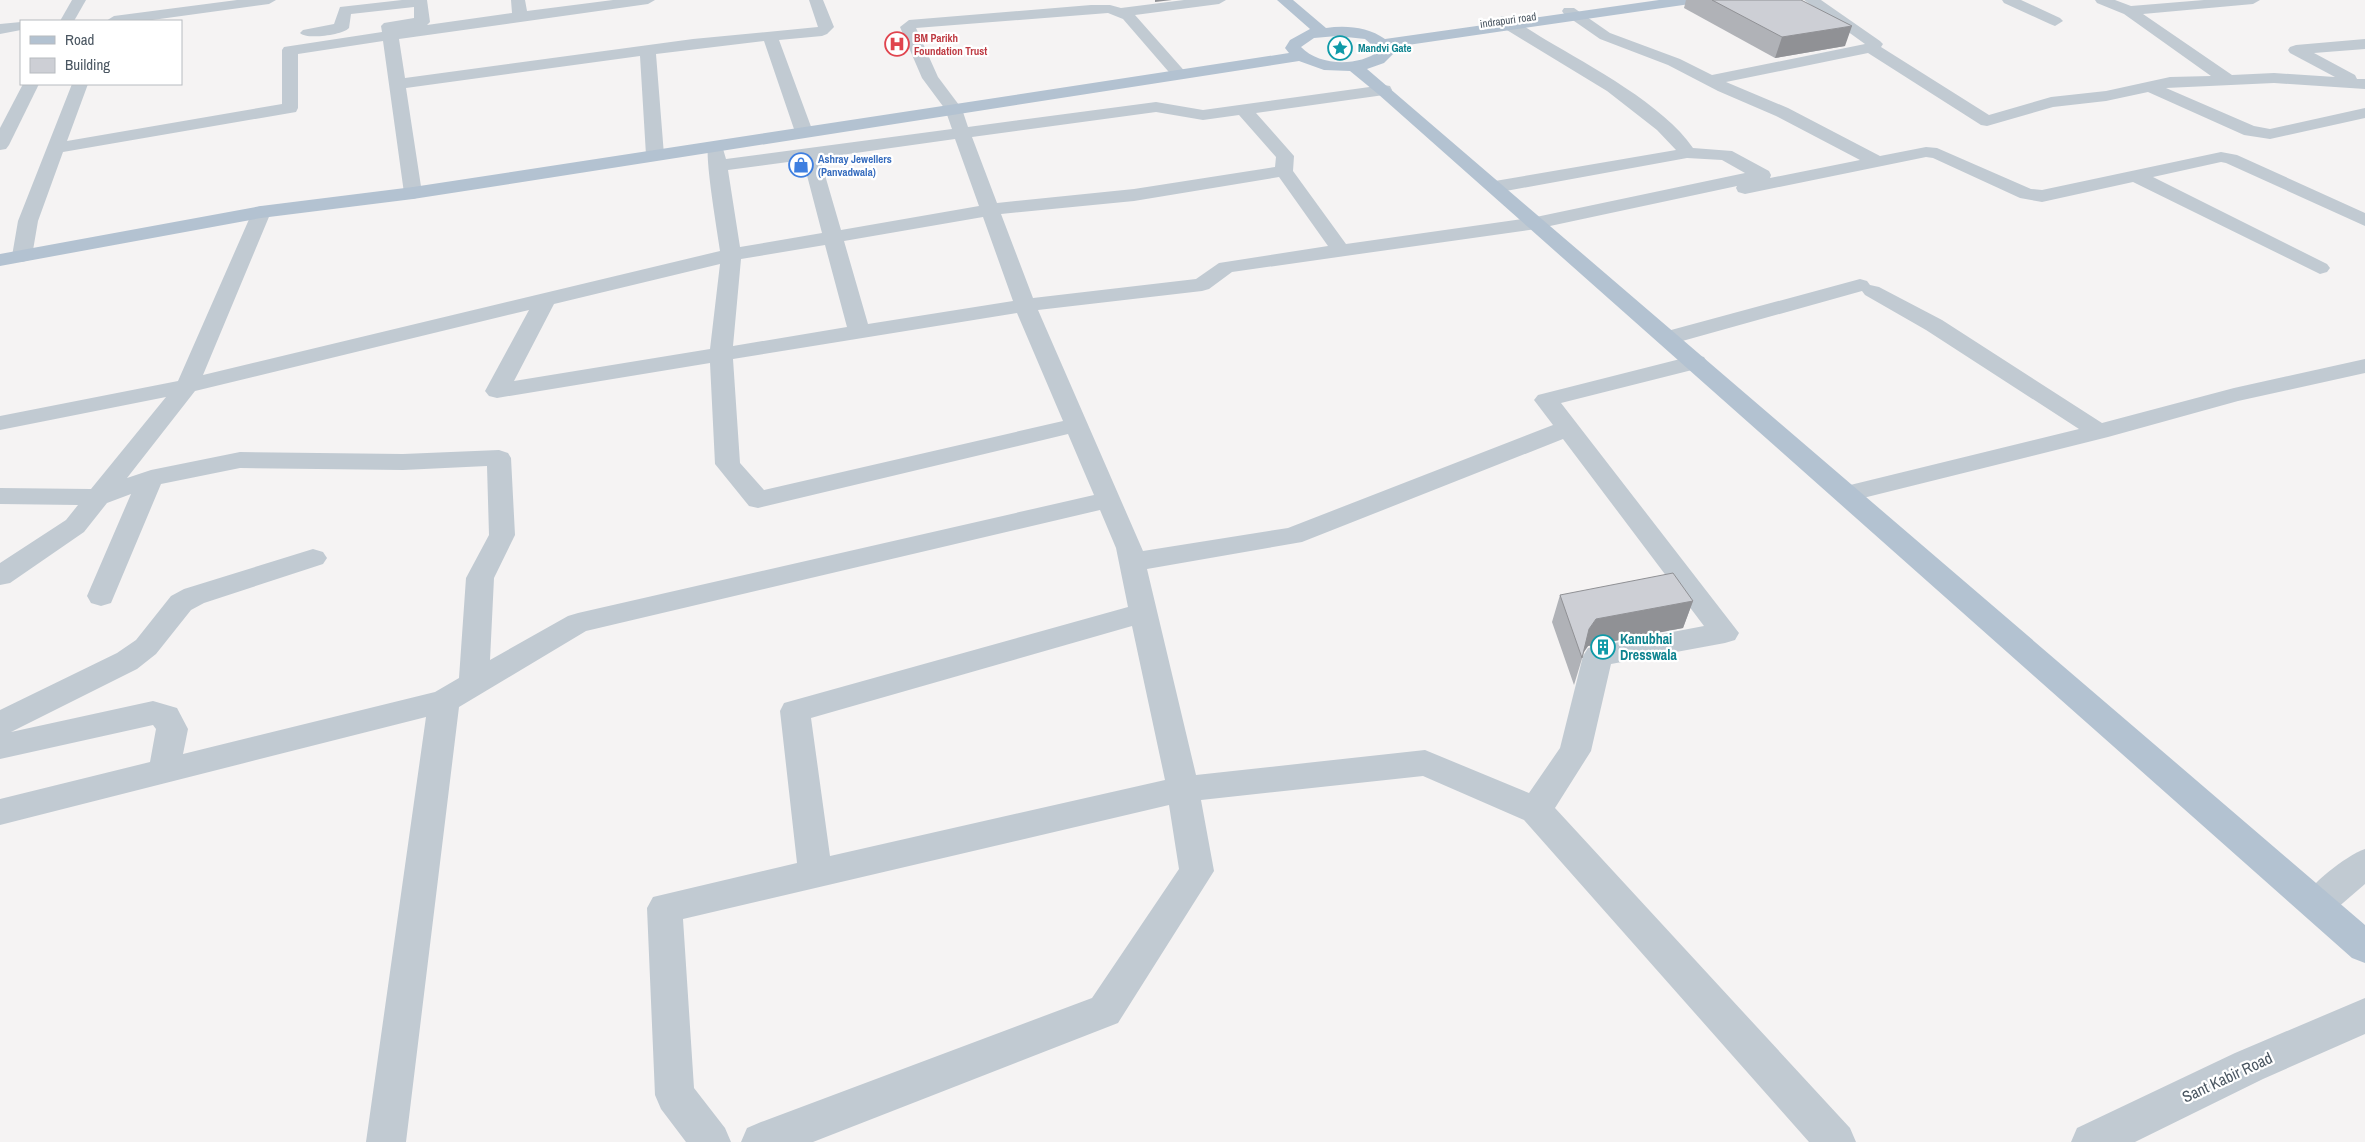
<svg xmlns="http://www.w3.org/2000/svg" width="2365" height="1142" viewBox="0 0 2365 1142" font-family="'Archivo Narrow',sans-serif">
	<rect width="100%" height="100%" fill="#f5f3f3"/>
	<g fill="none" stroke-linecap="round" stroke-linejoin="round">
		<g fill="#c1cad2" fill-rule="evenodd">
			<path d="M72,0h14l-12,21h-14z"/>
			<path d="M237,0h39l-7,4 -124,17h-39l8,-5z"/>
			<path d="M402,0h25l3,22 -3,3 85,-12 -1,-13h14l2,11 86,-11h42l-7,4 -249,35 6,39 288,-39 125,-12 -9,-27h14l11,27 -7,7 -5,2 -43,4 34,92 -3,4h-12l-3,-4 -31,-91 -108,13 8,101 -3,4h-12l-3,-4 -6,-99 -234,32 16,105 -2,4 -7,2 -7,-2 -2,-4 -21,-152 -85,13v54l-2,4 -233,40 -25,69 -6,35 -3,4 -7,2 -7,-2 -3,-4 6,-35 54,-137h16l-21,57 215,-37v-54l2,-3 98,-15 -1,-6 3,-3 30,-5v-11l-63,7 -2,14c-6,7 -43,12 -49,5l3,-3 31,-6 6,-17z"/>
			<path d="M1184,0h42l-7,4 -84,11 53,60 -2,3h-12l-51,-59 -15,-6 -192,15 22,49 24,32 6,18 188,-25 47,8 181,-25 6,1 2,4 -2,4 -6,1 -128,18 38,43 -1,15 53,73 190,-27 209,-44 -23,-13 -35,-2 -192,35 -7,-2 -2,-4 2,-4 7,-2 181,-31 -19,-20 -50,-39 -110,-67 -3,-3 8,-5c15,4 30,16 44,24 44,26 118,65 147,108l39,3 37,20 2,4 -1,3 90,-18 -84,-44 -58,-25 -50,-26 -68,-26 -36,-25 -2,-3 2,-3h10l36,25 70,26 32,16 153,-31 -61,-44h17l59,41 3,3 -2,3 108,68 62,-18 55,-6 64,-14 41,-1 -87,-62 -27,-11 -2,-3h20l16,6 73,-6h56l-7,4 -110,10 89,61 42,-2 61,4 -45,-24 -2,-3 2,-3 6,-2 69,-6v10l-51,4 41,22 2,4h8v10l-91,-6 -108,5 88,38 16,3 95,-21v10l-95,21 -26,-4 -96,-43 -42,9 -53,6 -66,19 -6,-1 -113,-72 -142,29 62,26 92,48 46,-9 11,1 94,41 11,1 179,-38 16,3 128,58v13l-139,-63 -5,-1 -68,15 174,87 3,4 -3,4 -7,2 -187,-92 -91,20 -22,-4 -87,-40 -7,-1 -181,37 -7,-2 -2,-4 1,-2 -201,43 -304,43 -23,17 -7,2 -164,19 105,241 145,-23 265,-103 -19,-25 4,-5 158,-40 8,2 3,5 -3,5 -143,36 178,230 -4,7 -10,3 -114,21 -20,87 -36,57 295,320 6,14h-47l-285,-322 -101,-44 -222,24 13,71 -96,152 -305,119h-72l6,-14 14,-6 331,-124 87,-129 -10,-64 -486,114 11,169 31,40 6,14h-45l-25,-33 -6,-14 -8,-187 6,-11 144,-34 -17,-152 4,-8 344,-96 -12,-59 -16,-38 -514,121 -127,76 -53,435h-40l60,-425 -426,108v-26l150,-37 6,-33 -3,-4 -153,34v-49l117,-57 19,-13 35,-44 13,-7 129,-40 10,3 4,6 -4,6 -119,39 -13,7 -35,44 -19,15 -126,63 142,-31 24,7 11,21 -5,25 252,-62 24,-14 7,-100 23,-43 -2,-69 -84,4 -163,-2 -79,16 -50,119 -10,3 -10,-3 -4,-7 44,-102 -24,9 -23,29 -74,51 -10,2v-22l66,-43 12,-15 -78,-1v-16l91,1 75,-92 -166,33v-14l178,-35 76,-173 7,-2 7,2 3,4 -68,163 517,-124c-2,-16 -17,-101 -11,-109h12l5,17 226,-30 -7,-20 -23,-31 -22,-51 9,-7 182,-15h19l11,3zM1156,112l47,8 36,-5 37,42 -1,10 -141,22 -137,14 -25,-66zM955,139l24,67 -138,24 -21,-72zM803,160l19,73 -82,14 -12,-77zM1279,177l49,69 -109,17 -23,16 -163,19 -32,-84 133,-13zM983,217l30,84 -145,23 -24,-83zM825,245l22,82 -114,19 8,-87zM720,264l-10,85 -196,32 40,-77zM529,310l-44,81 4,5 8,2 213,-35 5,101 34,42 9,2 310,-74 26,61 -516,118 -10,3 -78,44 4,-82 21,-43 -4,-77 -3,-5 -9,-3 -96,4 -163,-2 -89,18 -24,8 68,-87zM1017,313l46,108 -299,69 -24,-27 -7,-104zM1563,439l141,187 -116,22 -5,8 -23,92 -31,45 -104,-43 -229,25 -49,-206 155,-27zM1132,626l33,154 -335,76 -19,-138z"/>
			<path d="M2002,0h19l39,18 3,3 -8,5 -5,-2 -46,-21z"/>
			<path d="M21,22v8l-21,4v-10z"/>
			<path d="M23,84h16l-30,61 -3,4 -6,1v-22z"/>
			<path d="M1860,279l7,2 3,4 9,2 63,33 160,103 132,-35 131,-29v14l-127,28 -130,36 -261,65 -9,-2 -4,-6 4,-6 241,-59 -153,-99 -61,-35 -3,-4 -194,54 -8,-2 -3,-5 3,-5z"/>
			<path d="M2365,849v35l-36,31 -12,4 -12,-4 -6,-11c10,-19 46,-48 66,-55z"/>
			<path d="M2365,998v36l-102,45 -128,63h-64l6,-14 158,-75z"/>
		</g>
		<path fill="#b3c2d1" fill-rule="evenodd" d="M1277,0h16l33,28c20,-3 42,-1 59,11l274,-39h38l-7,4 -296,43v6l-10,10 -17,6 998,856v38l-13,-5 -974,-864 -28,-23 -26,-1 -25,-9 -886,138 -152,19 -261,48v-12l261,-48 152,-19 876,-134 -4,-5 5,-8 20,-11zM1337,36l28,3 14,12c-21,16 -60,15 -78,-4l13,-9z"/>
	</g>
	<g fill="#b0b2b7">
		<path d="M1686,0h115l44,46 -70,12 -91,-50z"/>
		<path d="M1560,595l133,6 -10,27 -95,18 -4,6 -10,33 -22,-63z"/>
	</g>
	<g fill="#909195">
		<path d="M1155,0h17l-17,2z"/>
		<path d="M1852,26l-7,20 -70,12 7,-21z"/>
		<path d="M1693,601l-10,27 -95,18 -7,10 8,-27 7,-10z"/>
	</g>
	<g fill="#cdcfd5" stroke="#909195">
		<path d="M1712,0h89l51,26 -70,11z"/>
		<path d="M1673,573l20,28 -97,18 -7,10 -7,29 -22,-63z"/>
	</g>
	<defs>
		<g id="hospital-ring" transform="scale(1.25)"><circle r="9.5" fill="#fff" stroke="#e0444e" stroke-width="1.5"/><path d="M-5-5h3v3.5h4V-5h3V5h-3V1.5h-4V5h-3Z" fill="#e0444e"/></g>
		<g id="sight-ring" transform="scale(1.25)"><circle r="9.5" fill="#fff" stroke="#0f9aa8" stroke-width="1.5"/><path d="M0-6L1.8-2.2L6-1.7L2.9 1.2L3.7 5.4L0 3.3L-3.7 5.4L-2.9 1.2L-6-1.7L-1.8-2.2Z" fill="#0f9aa8"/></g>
		<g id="shop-ring" transform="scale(1.25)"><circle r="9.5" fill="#fff" stroke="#3f7fe0" stroke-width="1.5"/><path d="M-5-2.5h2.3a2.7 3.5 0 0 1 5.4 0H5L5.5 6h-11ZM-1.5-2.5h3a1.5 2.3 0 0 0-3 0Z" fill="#3f7fe0"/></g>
		<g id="building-ring" transform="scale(1.25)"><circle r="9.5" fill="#fff" stroke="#0f9aa8" stroke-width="1.5"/><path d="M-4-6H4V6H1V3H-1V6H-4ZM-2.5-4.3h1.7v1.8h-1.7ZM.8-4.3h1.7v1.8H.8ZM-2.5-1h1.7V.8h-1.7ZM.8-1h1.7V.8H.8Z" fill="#0f9aa8"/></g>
	</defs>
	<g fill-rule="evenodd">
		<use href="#hospital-ring" x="897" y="44"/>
		<use href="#sight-ring" x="1340" y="48"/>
		<use href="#shop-ring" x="801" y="165"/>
		<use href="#building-ring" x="1603" y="647"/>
	</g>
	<g text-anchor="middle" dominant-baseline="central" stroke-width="4.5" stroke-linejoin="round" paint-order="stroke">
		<g font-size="11" fill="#4a5661" stroke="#fff">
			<text transform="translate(1508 20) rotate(-8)">indrapuri road</text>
		</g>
		<g font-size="11" font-weight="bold" fill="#be3a42" stroke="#fff" text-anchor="start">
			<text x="914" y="38">BM Parikh<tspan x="914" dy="13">Foundation Trust</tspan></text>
		</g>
		<g font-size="11" font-weight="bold" fill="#0d838f" stroke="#fff" text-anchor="start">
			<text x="1358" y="48">Mandvi Gate</text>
		</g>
		<g font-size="11" font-weight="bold" fill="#366cbe" stroke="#fff" text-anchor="start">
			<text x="818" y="159">Ashray Jewellers<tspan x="818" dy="13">(Panvadwala)</tspan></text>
		</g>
		<g font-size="14" font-weight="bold" fill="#0d838f" stroke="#fff" text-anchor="start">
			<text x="1620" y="639">Kanubhai<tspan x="1620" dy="16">Dresswala</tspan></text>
		</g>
		<g font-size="16" fill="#4a5661" stroke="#fff">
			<text transform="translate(2227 1077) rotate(-25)">Sant Kabir Road</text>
		</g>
	</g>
	<rect x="20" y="20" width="162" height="65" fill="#ffffff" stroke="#b7bbc0"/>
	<rect x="30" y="36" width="25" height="8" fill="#b3c2d1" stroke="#b7bbc0"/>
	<text x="65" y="45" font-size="15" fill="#4a5661">Road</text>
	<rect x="30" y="58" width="25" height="15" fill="#cdcfd5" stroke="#b7bbc0"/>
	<text x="65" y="70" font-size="15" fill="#4a5661">Building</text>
</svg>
